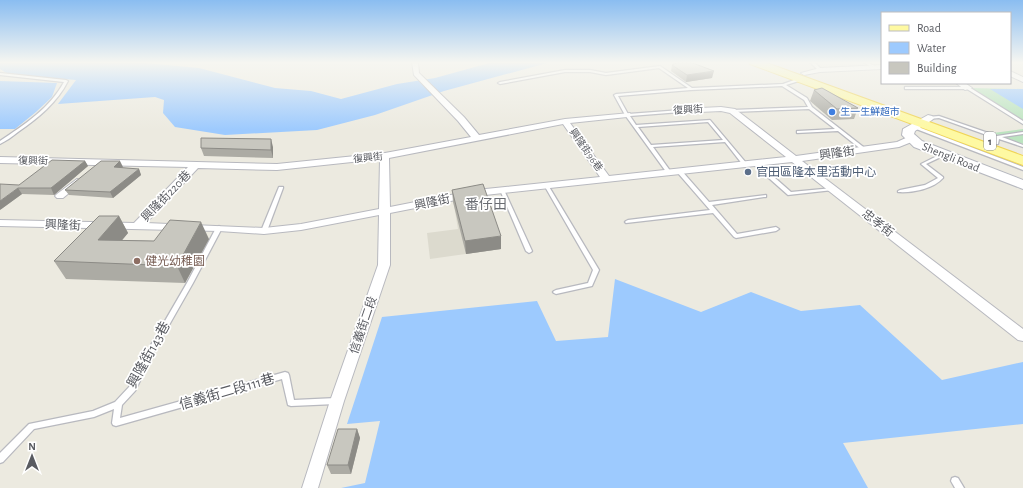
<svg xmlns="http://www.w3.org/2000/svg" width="1023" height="488" viewBox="0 0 1023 488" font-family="'Alegreya Sans','Noto Sans TC',sans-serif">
	<rect width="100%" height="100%" fill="#eceae0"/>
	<path fill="#dcdace" d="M483,196l18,53 -71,10 -3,-26 31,-4 -5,-29z"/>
	<g fill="#bce4c0">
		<path d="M968,88l55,1v33z"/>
		<path d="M1023,129v15l-30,-11z"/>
	</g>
	<g fill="#9dcafe">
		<path d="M0,62h135l64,6 76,20 36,3 30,8 56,-15 38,-6 58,-16h58l-107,29 -69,24 -58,15 -92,5 -50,-8 -12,-14 1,-13 -9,-3 -97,7 18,-24 -68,-6 -8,-5z"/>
		<path d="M0,81l57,2 -5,14 -16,15 -21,17h-15z"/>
		<path d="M990,89h33v20z"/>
		<path d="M615,279l86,33 50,-20 50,19 59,-6 82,75 81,-18v62l-180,19 25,45h-527l24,-5 15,-62 -33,3 35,-107 155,-16 19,40 52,-4z"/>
	</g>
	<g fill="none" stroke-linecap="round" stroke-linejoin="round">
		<g stroke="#b8b9bf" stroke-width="2.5">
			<g id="service">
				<path d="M810,62h4l7,7v2h-2z"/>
				<path d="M863,62h4l9,5 -3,1z"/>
				<path d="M660,66l32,22 91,-4 17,-6h2v2l-16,5 21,13 5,9 54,42 -2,1h-2l-24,-19 -41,2v-2h1l37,-2 -26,-20 -77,3 -2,-1 2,-1 76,-3 -4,-7 -22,-14 -91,4 -73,6 10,18 53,-4 2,1 -2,1 -51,4 6,9 74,-5 37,44 -2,1h-2l-18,-23 -72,5 18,25 -2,1h-2l-42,-58 -11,-20 2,-1 72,-6 -29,-20 -53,7 -16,-3h-25l-65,12 -2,-1 2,-1 65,-12h25l16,3zM708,122l15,18 -72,5 -13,-18z"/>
				<path d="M0,73l66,7 2,1c-11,22 -30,37 -50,51 -6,5 -12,9 -18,12v-3c24,-16 50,-33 64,-59l-64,-7z"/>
				<path d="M905,87h64l54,34v3l-56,-35h-62z"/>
				<path d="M939,116l58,20 26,-4v2l-21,3 21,8v2l-24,-8 -1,5h-4l1,-6 -56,-20 -11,1 -2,-1 2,-1z"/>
				<path d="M911,125h2l110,42v3l-112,-43z"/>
				<path d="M941,154h4v1l-19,9 17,13v1c-10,11 -30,15 -45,14v-1l2,-1 25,-5 13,-7 -17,-14z"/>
				<path d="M753,162h4l34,30 42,-4 2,1 -2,1 -45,5 -35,-31z"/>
				<path d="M677,170h4l28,32 57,-7v2h-2l-52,8 25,29 39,-7 3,2 -3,2 -40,7 -2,-1 -21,-24 -87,10 -1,-1 1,-1 2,-1 82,-10 -33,-38z"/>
				<path d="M544,184h2l2,1 51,85 -7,16 -36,8 -2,-1 -1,-1 1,-1 2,-1 32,-7 5,-13 -49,-85z"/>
				<path d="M279,187h4v1l-16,43 -1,1h-4l-1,-1z"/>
				<path d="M500,189h4v1l28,61 -1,1 -2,1 -3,-2 -26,-61z"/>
				<path d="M219,226l3,2 -29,55 -37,65 -21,43 -13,14 -2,13 165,-46 3,1 1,2 5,25 42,-2 3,1 1,2 -1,2 -3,1 -45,2 -3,-1 -6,-26 -166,47 -3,-1 -1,-2 2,-14 -20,8 -60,12 -31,33 -3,1v-10l29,-29 64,-13 22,-9 14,-15 22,-42 36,-62 29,-55z"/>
				<path d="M955,477l3,1 6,10h-9l-4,-7 1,-3z"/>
			</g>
		</g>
		<g stroke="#b8b9bf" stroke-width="2">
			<g id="minor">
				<path d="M412,62h6l1,11 45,44 15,18 86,-16 65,-6 1,2 -4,2 -57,6 39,53 177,-19 -56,-44 -9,-2 -43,2v-4h3l40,-2 14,2 61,47 101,-14 11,-5h6v4l-15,6 -97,14 221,168v12l-5,-1 -226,-178 -316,34 -86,17v52l-46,136 -26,87h-16l28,-87 48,-136 1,-50 -78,15 -37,4 -45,-3 -219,-5v-6l134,3 54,-56 -188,-4v-6l277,7 108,-11 86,-16 -13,-16 -44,-46zM563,124l37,53 -124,13 -86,17 -1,-49zM380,159l-1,50 -78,15 -37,4 -118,-5 52,-55 79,2z"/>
				<path d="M882,65v4l-62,3 -16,3 -3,-2 19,-5z"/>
				<path d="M1010,71l13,6v5l-13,-6z"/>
				<path d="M956,83h9l7,5 -7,2z"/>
				<path d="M77,179l3,1 2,2 -2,2 -17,14h-6l-2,-2 2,-2z"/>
			</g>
		</g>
		<g stroke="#b6b8bf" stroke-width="2">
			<path id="secondary" d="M928,115l4,1 2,2 -2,2 -17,11 -1,3 8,7 101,39v9l-109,-42 -12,-12 1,-6z"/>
		</g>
		<g stroke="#f0d455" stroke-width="2">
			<path id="primary" d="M749,62h15l259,94v9l-273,-101z"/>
		</g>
		<use href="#service" fill="#fff" fill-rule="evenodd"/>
		<use href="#minor" fill="#fff" fill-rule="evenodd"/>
		<use href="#secondary" fill="#fff" fill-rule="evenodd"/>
		<use href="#primary" fill="#fef9a2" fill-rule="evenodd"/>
	</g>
	<g fill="#acaba4">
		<path d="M672,65l40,13 -26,4 -15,-11z"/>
		<path d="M814,90l44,18 -4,11 -22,1 -22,-19z"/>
		<path d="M273,147v11l-69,-2 -3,-8z"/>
		<path d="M85,161l3,5 -34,29 -32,-1 -22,16 19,-25z"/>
		<path d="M123,167l-1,1 17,1 2,6 -28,23 -44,-3 -4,-5z"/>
		<path d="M452,190l49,59 -35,5 -13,-52z"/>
		<path d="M119,216l9,17 -6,7 32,1 55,-2 -24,44 -119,-4 -12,-18z"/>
		<path d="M357,429l3,9 -9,36h-20l-4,-9z"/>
	</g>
	<g fill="#8c8b86">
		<path d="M714,71l-2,7 -26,4 1,-7z"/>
		<path d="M271,139l2,8v11l-2,-8z"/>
		<path d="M85,161l3,5 -34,29 -3,-7z"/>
		<path d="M120,161l3,6 -6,6 -3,-6z"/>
		<path d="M139,169l2,6 -28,23 -3,-6z"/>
		<path d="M18,188l4,6 -22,16v-9z"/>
		<path d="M119,216l9,17 -20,24 -10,-17z"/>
		<path d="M201,222l8,17 -24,44 -8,-17z"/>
		<path d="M501,236v13l-35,5 -1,-13z"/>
		<path d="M357,429l3,9 -9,36 -3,-9z"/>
	</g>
	<g fill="#c8c7bf" stroke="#8c8b86">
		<path d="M678,62h12l24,9 -27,4 -15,-10z"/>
		<path d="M822,88l36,20 -21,1 -23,-19z"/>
		<path d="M201,138l70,1v11l-70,-2z"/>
		<path d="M52,160l33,1 -34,27h-33l-18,13v-17l19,1z"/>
		<path d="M101,161h19l-6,6 25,2 -29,23 -45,-2z"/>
		<path d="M483,184l18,52 -36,5 -13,-51z"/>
		<path d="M99,216h20l-21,24 56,1 16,-21 31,2 -24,44 -123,-5z"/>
		<path d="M338,429h19l-9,36h-21z"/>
	</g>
	<linearGradient id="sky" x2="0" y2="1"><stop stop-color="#8abdf1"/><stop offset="0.48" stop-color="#f6f6f1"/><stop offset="1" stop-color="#f6f6f1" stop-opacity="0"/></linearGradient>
	<rect width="1023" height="130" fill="url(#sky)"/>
	<circle fill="#3f7fe0" stroke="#fff" stroke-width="1.5" cx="832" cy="112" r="4"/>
	<circle fill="#5c6f8a" stroke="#fff" stroke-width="1.5" cx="748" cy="172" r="4"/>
	<circle fill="#8d6e63" stroke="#fff" stroke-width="1.5" cx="137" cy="261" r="4"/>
	<g text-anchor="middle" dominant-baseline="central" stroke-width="3.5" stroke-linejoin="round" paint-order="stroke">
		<g font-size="10" fill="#595b61" stroke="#fff">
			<text transform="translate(688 110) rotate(-3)">復興街</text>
			<text transform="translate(586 150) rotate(55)">興隆街96巷</text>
			<text transform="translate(368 158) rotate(-6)">復興街</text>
			<text transform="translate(33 161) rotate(1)">復興街</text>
		</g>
		<g font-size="10" fill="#366cbe" stroke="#fff" text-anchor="start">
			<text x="840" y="112">生一生鮮超市</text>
		</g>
		<rect fill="#fff" stroke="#8b8c90" stroke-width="1" x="984" y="132" width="12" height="18" rx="3"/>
		<g font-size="11" font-weight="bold" fill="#595b61">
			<text x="990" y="141">1</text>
		</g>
		<g font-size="12" fill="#595b61" stroke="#fff">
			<text transform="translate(837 153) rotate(-8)">興隆街</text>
			<text transform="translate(951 157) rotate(22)">Shengli Road</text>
			<text transform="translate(166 196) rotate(-46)">興隆街220巷</text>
			<text transform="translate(432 202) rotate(-12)">興隆街</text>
			<text transform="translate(878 223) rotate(38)">忠孝街</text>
			<text transform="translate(63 225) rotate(2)">興隆街</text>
			<text transform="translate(363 325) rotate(-71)">信義街二段</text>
		</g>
		<g font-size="12" fill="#4e5e75" stroke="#fff" text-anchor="start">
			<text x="756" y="172">官田區隆本里活動中心</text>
		</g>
		<g font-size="12" fill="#785e54" stroke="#fff" text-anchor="start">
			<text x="145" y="261">健光幼稚園</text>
		</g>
		<g font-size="14" fill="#6a6d73" stroke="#fff">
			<text x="486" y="205">番仔田</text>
		</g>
		<g font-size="14" fill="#595b61" stroke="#fff">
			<text transform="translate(149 355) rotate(-61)">興隆街143巷</text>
			<text transform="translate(227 392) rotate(-16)">信義街二段111巷</text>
		</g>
	</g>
	<rect x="881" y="12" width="130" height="72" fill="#ffffff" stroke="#bdbdc0"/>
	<rect x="889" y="25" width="20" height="6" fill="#fef9a2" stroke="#bdbdc0"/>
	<text x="917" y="32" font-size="12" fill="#595b61">Road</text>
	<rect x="889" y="42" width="20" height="12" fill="#9dcafe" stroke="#bdbdc0"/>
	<text x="917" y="52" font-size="12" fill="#595b61">Water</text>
	<rect x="889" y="62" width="20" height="12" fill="#c8c7bf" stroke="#bdbdc0"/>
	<text x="917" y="72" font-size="12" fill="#595b61">Building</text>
	<g transform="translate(32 456)" stroke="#ffffff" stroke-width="3" paint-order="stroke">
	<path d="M0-3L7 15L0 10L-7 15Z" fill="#595b61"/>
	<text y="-6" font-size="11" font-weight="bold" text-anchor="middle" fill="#595b61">N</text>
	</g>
</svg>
